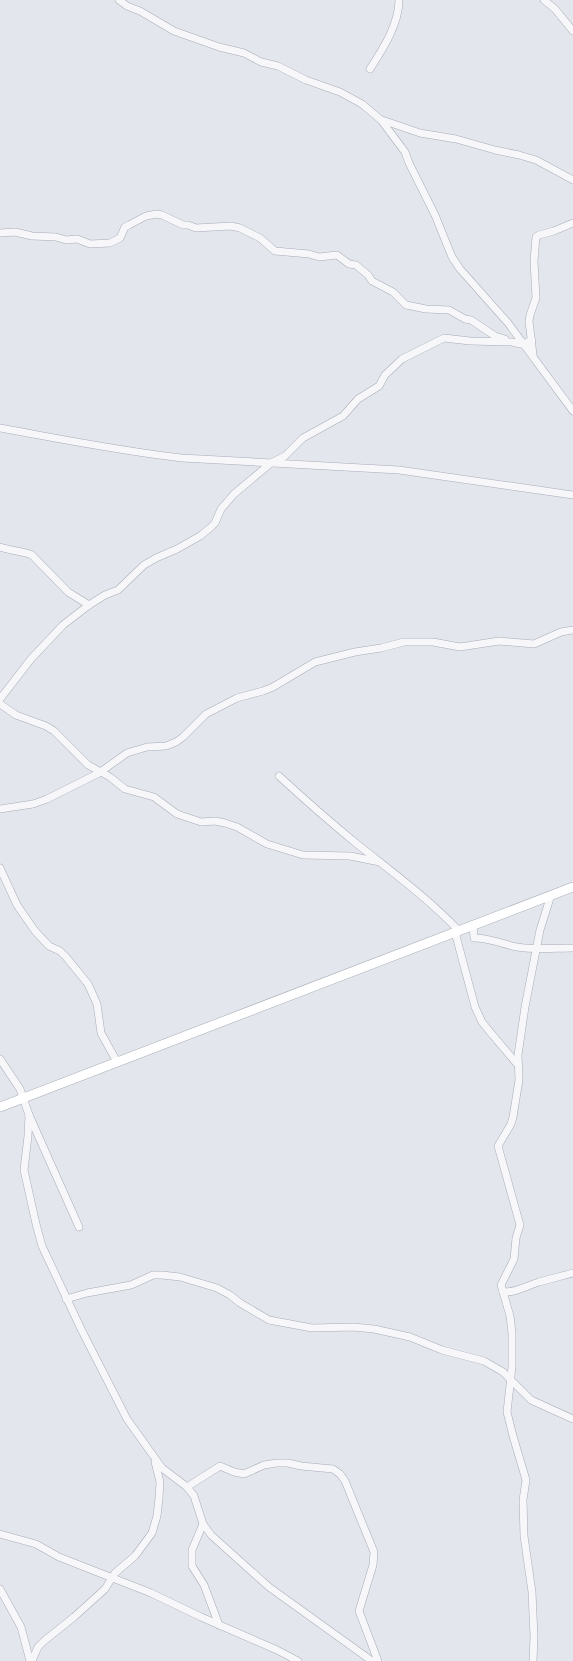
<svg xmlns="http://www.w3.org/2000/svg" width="573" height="1661" viewBox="0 0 573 1661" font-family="Commissioner,sans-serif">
	<rect width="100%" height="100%" fill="#e3e6ec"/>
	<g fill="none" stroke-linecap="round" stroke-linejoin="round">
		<g stroke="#a7acb7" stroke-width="8">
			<g id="street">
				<path d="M119,0l8,6 13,5 34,20 45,16 25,6 17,9 17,4 28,14 34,12 22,12 19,16 24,32 4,11 26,52 17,42 8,12 48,54 65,88"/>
				<path d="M544,0l11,9 18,22"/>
				<path d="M370,69c13,-20 29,-45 29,-69"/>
				<path d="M382,120l38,13 36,6 39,11 24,5 17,5 37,20"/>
				<path d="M0,233l15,-1 17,4 24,1 10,3 11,-1 13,5 20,-1 10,-5 5,-11 4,-2 17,-9 11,-2 5,1 21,10h5l8,3 35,-2 9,2 20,10 15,13 34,3 10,3 18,-2 12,9 7,1 12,10 4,6 21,11 13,13 20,4 23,1 16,9 6,1 24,16 10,3"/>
				<path d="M533,355l-4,-34 1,-6 6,-17 -2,-37 2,-24 3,-2 15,-4 19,-8"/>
				<path d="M0,428c61,11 120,23 182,30l217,12 174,25"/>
				<path d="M0,547c8,3 26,5 32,8l36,37 21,13"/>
				<path d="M0,699l31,-40 32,-34 26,-20 16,-10 13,-5 26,-25 12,-7 21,-9 23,-13 10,-8 5,-5 6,-14 13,-15 37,-31 14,-7 18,-18 40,-22 15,-17 21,-13 6,-11 17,-16 42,-21 26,3 42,1 8,2h4l8,-4"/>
				<path d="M0,704l16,11 30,11 8,5 34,34 22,12 15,12 29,8 23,17 24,8 14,-1 10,2 12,4 30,17 36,11 47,1 30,6"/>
				<path d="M279,776c25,23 51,46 78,68 35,28 71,54 102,87"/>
				<path d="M0,809l33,-5 14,-5 52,-26 28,-20 20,-6 19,-1 10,-4 7,-5 23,-23 31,-16 26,-7 10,-4 42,-25 40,-10 26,-4 23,-6h29l27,5 39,-6 35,3 27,-12 12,-2"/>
				<path d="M0,868l17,37 18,26 14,15 11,5 6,6 22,27 9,20 4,29 16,29"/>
				<path d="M473,925l1,13c16,0 28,6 43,9 18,3 38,1 56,1"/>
				<path d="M455,932l20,75 7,15 8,10 28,33"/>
				<path d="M0,1059l20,30 9,26 50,112"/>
				<path d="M29,1115l-1,21 -4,34 12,54 6,22 40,85 45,88 35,49 25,19 7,9 9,28 8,11 58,52 103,74"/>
				<path d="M503,1292c13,1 23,-6 36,-10 11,-3 23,-6 34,-9"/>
				<path d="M66,1299l21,-6 44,-8 22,-10h9l18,2 37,11 13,7 10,8 29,17 43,8 41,-1 21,2 36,8 32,13 42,11 19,11 28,28 42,19"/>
				<path d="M187,1487l33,-21 14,6 10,2 20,-9 13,-2h11l13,3 32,3 7,5 5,7 29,71 -1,13 -14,46 19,50"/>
				<path d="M203,1524l-11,26v16l12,19 15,40"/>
				<path d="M0,1534l36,10 23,13 92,36 50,24 76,33 21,11"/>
				<path d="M0,1589l21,38 9,34"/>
				<path d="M32,1661l6,-14 6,-6 30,-24 31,-28 10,-16 20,-17 17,-23 5,-17 2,-18 1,-16 -5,-20"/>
				<path d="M533,1661l1,-24 -2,-45 -8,-56 -1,-36 3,-20 -13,-44 -6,-24 5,-45v-34l-2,-17 -9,-31 13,-26 2,-21 4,-13 -22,-79 13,-22 2,-7 6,-37 -1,-25 7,-48 15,-77 11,-35"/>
			</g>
		</g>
		<g stroke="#a7acb7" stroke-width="10">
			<path id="secondary" d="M0,1107l573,-220"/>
		</g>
		<use href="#street" stroke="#f7f7fa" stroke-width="7"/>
		<use href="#secondary" stroke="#fff" stroke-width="9"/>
	</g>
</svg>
